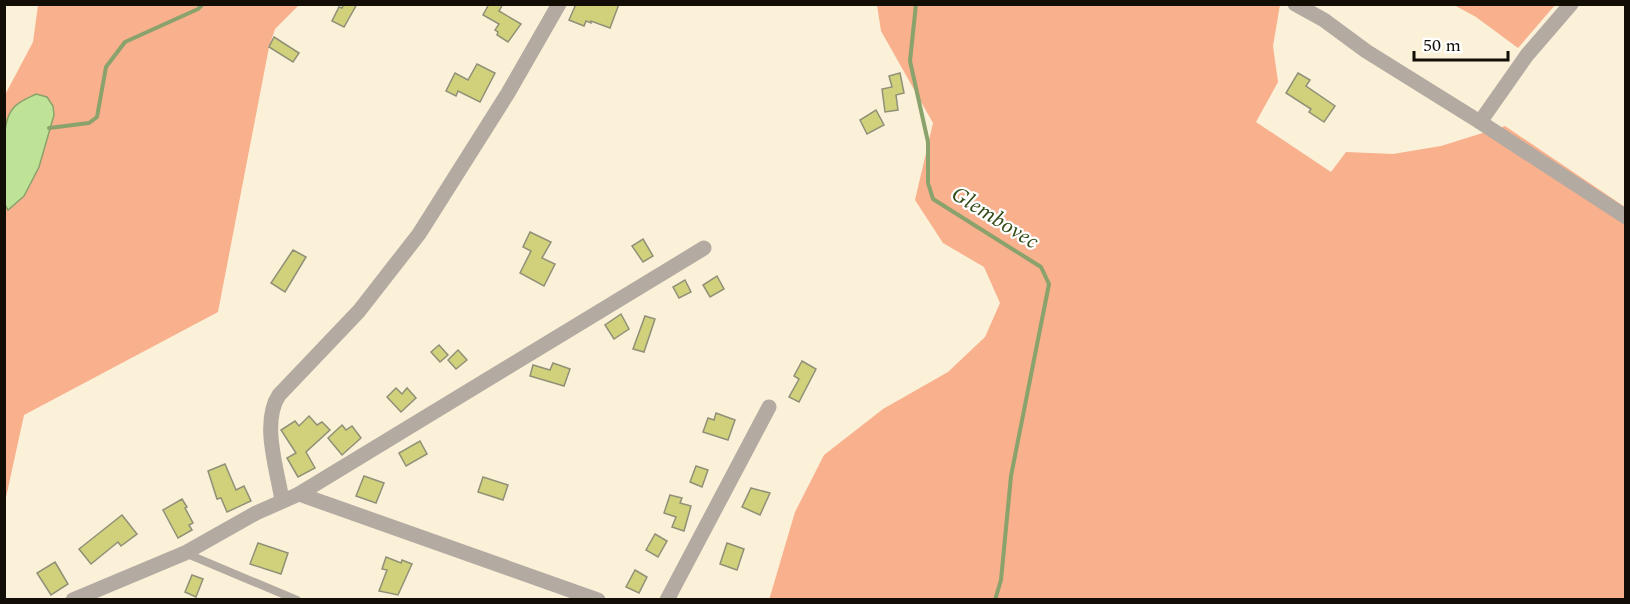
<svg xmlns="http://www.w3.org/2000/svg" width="1630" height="604" viewBox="0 0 1630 604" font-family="Spectral,serif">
	<rect width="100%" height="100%" fill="#fbf1d8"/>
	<g fill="#f8b08d">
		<path d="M38,5h261l-24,24 -6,18 -51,265 -194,103 -19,87v-299l4,7 1,-97 -5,16v-37l1,1 27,-51z"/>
		<path d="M877,5h403l-7,41 5,36 -22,40 75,50 15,-20 47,2 48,-8 64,-20 120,81v392l-856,1 26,-88 29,-57 59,-46 65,-37 37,-35 15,-34 -16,-36 -41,-24 -28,-43 18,-77 -52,-92z"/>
		<path d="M1481,5l74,-1v1l-37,43 -42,-31 -22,-12z"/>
	</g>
	<path fill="#bee296" stroke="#8aa26b" stroke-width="1.5" d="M36,94l11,3 6,9 1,9 -15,52 -15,29 -16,14 -4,-7c0,-21 -4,-72 6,-90 5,-10 16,-14 26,-19z"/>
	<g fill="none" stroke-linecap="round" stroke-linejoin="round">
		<g stroke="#8aa26b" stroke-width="4">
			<path d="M916,4l-6,57 18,81v41l5,16 108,68 8,17 -38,192 -10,104 -6,20"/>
			<path d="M49,128l40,-5 8,-6 9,-50 19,-25 73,-33 5,-5"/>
		</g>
	</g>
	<g fill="#d1d17c" stroke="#909078" stroke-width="1.5">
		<path d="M344,4h13l-13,23 -12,-6 7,-14 3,1z"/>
		<path d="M489,4h14l-4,7 22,13 -13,18 -11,-7 1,-3 -3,-2 4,-6 -16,-9z"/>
		<path d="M576,4h43l-9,24 -19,-7v2l-5,-2 -2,5 -15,-6z"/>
		<path d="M274,37l25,16 -6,9 -24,-15z"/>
		<path d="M477,64l18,9 -15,29 -22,-11 -2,5 -10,-5 9,-18 13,7z"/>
		<path d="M900,73l4,20 -8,2 2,15 -13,2 -3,-23 10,-2 -3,-11z"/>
		<path d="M1298,73l12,7 -4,6 29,20 -11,16 -15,-10 2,-3 -25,-16z"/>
		<path d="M876,110l8,15 -17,9 -7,-14z"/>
		<path d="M530,232l21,10 -9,16 13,6 -11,22 -24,-13 11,-22 -8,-4z"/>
		<path d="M643,239l10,17 -10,6 -11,-16z"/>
		<path d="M293,250l13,7 -21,35 -14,-9z"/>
		<path d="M717,276l7,13 -14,8 -7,-12z"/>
		<path d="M685,280l6,12 -12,6 -6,-11z"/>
		<path d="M621,314l8,15 -15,10 -9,-14z"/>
		<path d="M645,316l10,3 -11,33 -11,-3z"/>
		<path d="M439,345l9,10 -8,7 -9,-10z"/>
		<path d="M458,350l9,10 -11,9 -8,-9z"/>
		<path d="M802,361l14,8 -17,33 -10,-5 10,-18 -5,-3z"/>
		<path d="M553,363l17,6 -6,17 -34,-10 3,-11 17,5z"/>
		<path d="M396,388l6,6 5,-6 9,10 -15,14 -14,-15z"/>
		<path d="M716,413l19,7 -7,20 -25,-8 5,-14 6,2z"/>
		<path d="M309,416l8,9 5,-3 8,8 -24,22 9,16 -17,9 -11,-19 9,-5 -15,-23 14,-9 4,5z"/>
		<path d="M342,425l4,5 6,-4 9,12 -19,17 -14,-17z"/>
		<path d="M420,441l7,13 -21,12 -7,-13z"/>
		<path d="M225,464l11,26 8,-4 7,15 -24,11 -6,-14 -4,1 -9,-28z"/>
		<path d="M696,466l12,4 -6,17 -12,-5z"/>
		<path d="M364,476l20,7 -8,20 -20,-7z"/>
		<path d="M483,477l25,8 -5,15 -25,-8z"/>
		<path d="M751,488l19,5 -10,22 -18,-8z"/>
		<path d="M670,495l12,3 -2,5 11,3 -7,25 -12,-4 4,-10 -12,-4z"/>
		<path d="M182,499l5,8 -2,1 8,15 -4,2 3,5 -14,8 -15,-28z"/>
		<path d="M122,515l15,19 -16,12 -3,-4 -27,22 -12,-15z"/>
		<path d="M655,534l12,7 -9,16 -12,-7z"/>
		<path d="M258,543l30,10 -7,21 -31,-10z"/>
		<path d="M727,543l17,6 -7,21 -17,-6z"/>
		<path d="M386,557l15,6 1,-3 10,4 -14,31 -19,-4 8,-21 -5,-1z"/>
		<path d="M55,562l13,22 -17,11 -14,-22z"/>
		<path d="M635,570l12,7 -8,16 -13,-6z"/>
		<path d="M192,575l11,4 -7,18 -11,-5z"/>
	</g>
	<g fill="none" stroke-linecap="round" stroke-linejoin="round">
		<path stroke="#b3aaa2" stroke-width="8" d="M185,553l112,47"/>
		<g stroke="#b3aaa2" stroke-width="15">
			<path d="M1295,4l29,16 42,31 114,71"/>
			<path d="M1571,4l-44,51 -47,67 146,95"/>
			<path d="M299,494l299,106"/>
			<path d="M282,500c-5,-31 -21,-78 -3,-105l80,-84 60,-77 89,-141 51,-89"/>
			<path d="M73,600l112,-47 71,-40 43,-19 405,-246"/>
			<path d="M667,600l102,-193"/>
		</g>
	</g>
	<g text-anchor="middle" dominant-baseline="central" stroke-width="4.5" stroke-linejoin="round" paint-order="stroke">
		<g font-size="22" font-style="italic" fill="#354c17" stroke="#fff">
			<text transform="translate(995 218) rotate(32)">Glembovec</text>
		</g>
	</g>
	<rect width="1630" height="604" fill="none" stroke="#120e06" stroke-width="12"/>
	<path d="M1414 51v9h94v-9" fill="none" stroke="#120e06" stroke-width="3"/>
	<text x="1423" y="51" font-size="18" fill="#120e06" stroke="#ffffff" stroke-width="4.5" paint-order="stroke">50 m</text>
</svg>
